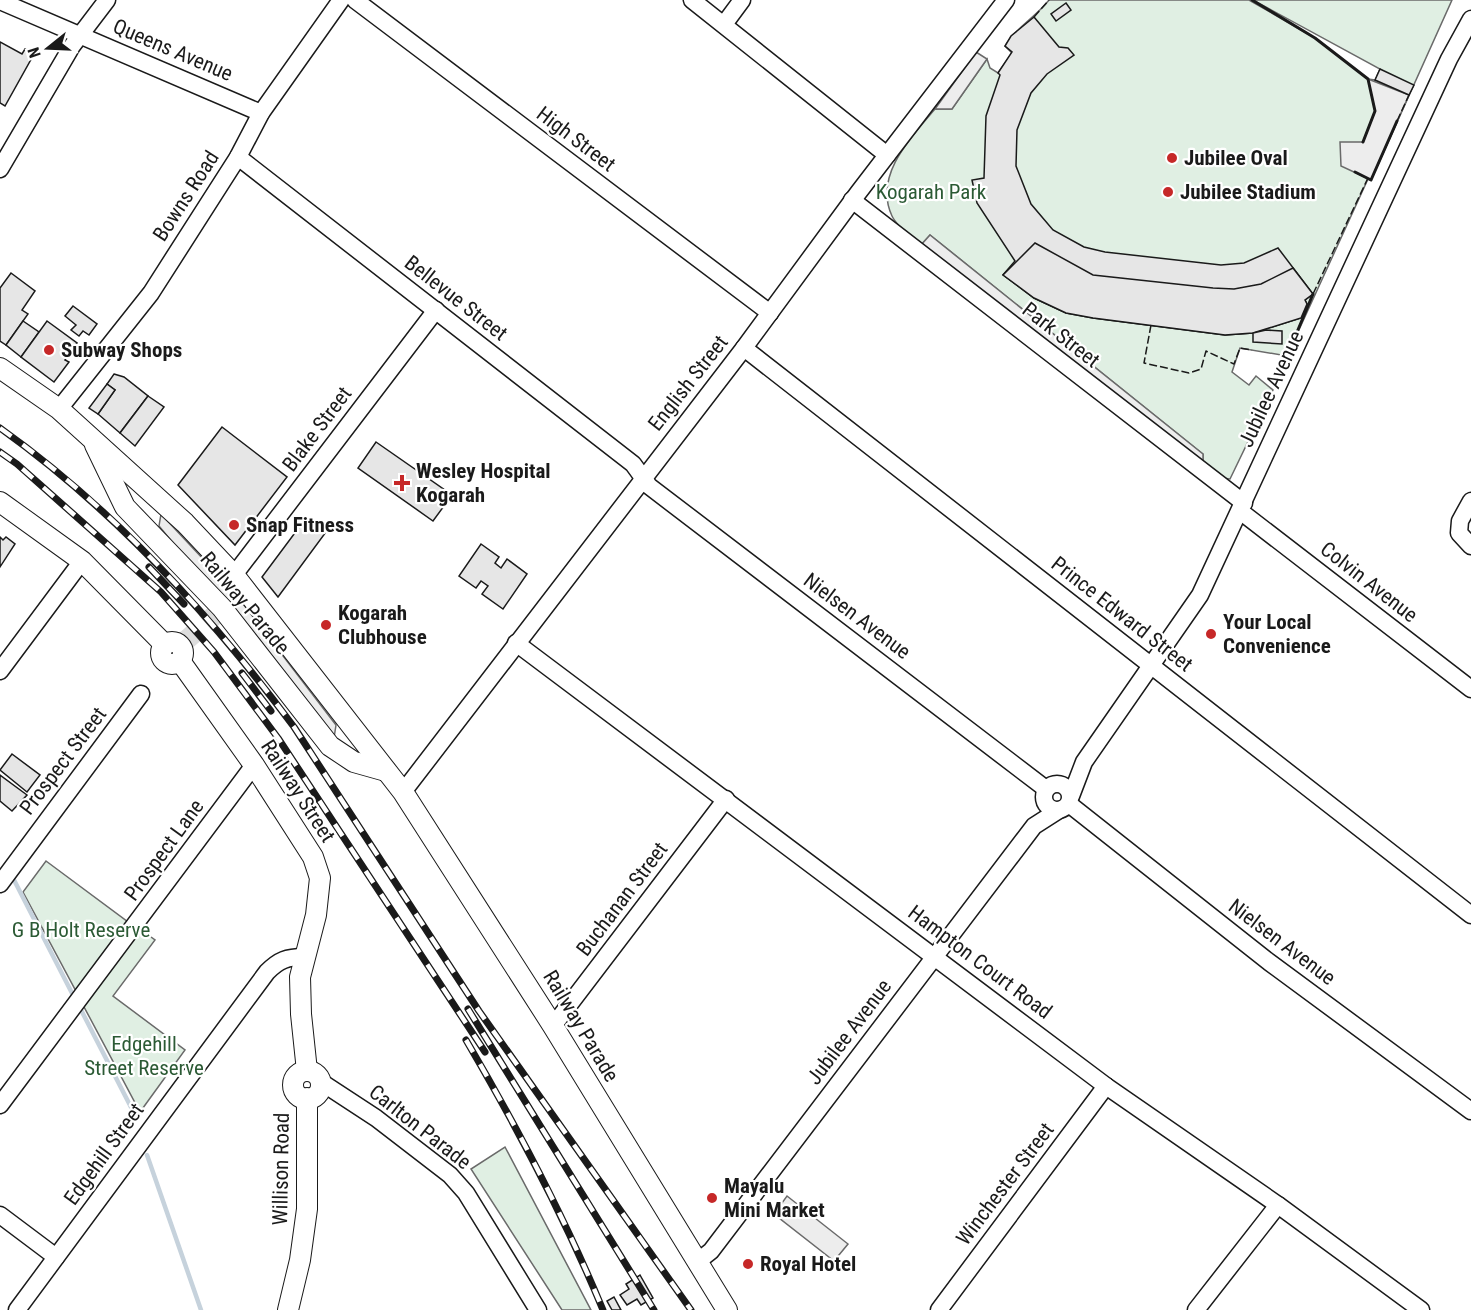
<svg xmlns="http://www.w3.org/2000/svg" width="1471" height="1310" viewBox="0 0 1471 1310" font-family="'Roboto Condensed',sans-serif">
	<rect width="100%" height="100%" fill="#fff"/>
	<g fill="#e0efe3" stroke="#6a6a6a" stroke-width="1.5">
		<path d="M1049,0h200l66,38 53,41 7,1 5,-11 -127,-69h199l-81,180 -3,-1 -81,177 -47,-8 -8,24 17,13 7,-9 17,14 -43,89 -8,-1 -19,-13v-11l-273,-219 -9,10c-9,-8 -24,-18 -29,-29 -19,-40 19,-79 43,-107h17l35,-50 3,9 8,5 14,-20 -7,-7c10,-18 31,-29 44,-46z"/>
		<path d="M46,861l82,61 -51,71 -54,-101z"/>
		<path d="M140,929l15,11 -42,56 72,54 -45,62 -57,-107z"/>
		<path d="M505,1147l86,163h-29l-91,-141z"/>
	</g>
	<g fill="#ededed" stroke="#6a6a6a" stroke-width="1.5">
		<path d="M976,52l11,7 -35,50h-17z"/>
		<path d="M1368,79l41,16 -38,85 -30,-14 -1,-24h23l12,-31z"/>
		<path d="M930,235l273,219v11l-282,-220z"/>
		<path d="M161,514l73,78 102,133 -2,13 -175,-212z"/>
		<path d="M787,1196l61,48 -14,17 -60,-47z"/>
	</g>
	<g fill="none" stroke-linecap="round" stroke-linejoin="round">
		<g stroke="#c6d2dc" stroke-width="4.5">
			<path d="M13,878l62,121"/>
			<path d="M79,1006l55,107"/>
			<path d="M147,1155l54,155"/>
		</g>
	</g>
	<g fill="#e6e6e6" stroke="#1a1a1a" stroke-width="1.5">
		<path d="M1066,3l5,7 -15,11 -5,-7z"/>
		<path d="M1034,17l25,30 9,1 6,7 -27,19 -16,19 -14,37 -1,36 15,38 22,26 31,17 21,5 116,13 23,-2 34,-15 35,46 -8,6 2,4 -6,14 -48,15 -28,2 -132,-17 -27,-5 -32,-15 -31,-23 12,-14 -38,-58 -5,-23 12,-2 2,-62 14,-41 -2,-2 14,-21 -7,-6 6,-10z"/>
		<path d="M0,42l22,12 3,-5 9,5 -29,52 -5,-3z"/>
		<path d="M1380,69l34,16 -5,10 -34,-15z"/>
		<path d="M1035,243l58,32 120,13 21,1 27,-5 32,-16 20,26 -8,6 2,4 -6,14 -48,15 -28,2 -132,-17 -27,-5 -32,-15 -31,-23z"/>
		<path d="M11,273l24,18 -13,19 6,4 -22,31 -6,-4v-53z"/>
		<path d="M73,306l24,18 -8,11 -6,-4 -4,5 -8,-6 5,-5 -11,-9z"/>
		<path d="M23,321l16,11 -18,25 -15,-12z"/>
		<path d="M47,321l30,22 -12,17 4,2 -15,20 -33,-25z"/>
		<path d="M1266,330l16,1v13l-29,-2v-9z"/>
		<path d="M114,374l10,3 24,19 -28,37 -22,-19 17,-24 -8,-6z"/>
		<path d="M107,384l8,6 -17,24 -9,-6z"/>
		<path d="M148,396l16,11 -29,39 -15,-13z"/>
		<path d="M222,427l65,50 -52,68 -57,-60z"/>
		<path d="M376,442l76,53 -19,26 -75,-53z"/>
		<path d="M306,518l20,14 -48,65 -16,-20z"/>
		<path d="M0,537l3,3 3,-3 9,7 -15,23z"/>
		<path d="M481,544l18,13 -4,6 6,5 6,-9 20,15 -24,35 -21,-15 6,-8 -7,-5 -5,7 -17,-12z"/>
		<path d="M12,754l28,21 -13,17 -27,-22z"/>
		<path d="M0,775l27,20 -15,16 -12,-10z"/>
		<path d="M640,1275l13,23 -12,7 -4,-6 -10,6 -7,-10 9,-6 -3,-5z"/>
		<path d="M614,1297l7,13h-9l-5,-9z"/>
	</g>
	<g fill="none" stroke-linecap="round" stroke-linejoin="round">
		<path stroke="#ddd" stroke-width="20" stroke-dasharray="20 10" stroke-linecap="butt" d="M183,643l32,-28"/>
		<g stroke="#1a1a1a" stroke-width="19">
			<g id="minor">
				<path d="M355,0l415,313"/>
				<path d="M692,0l195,155"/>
				<path d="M0,1l261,112"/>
				<path d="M725,23l17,-23"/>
				<path d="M238,157l395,307 16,22 397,303"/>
				<path d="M0,169l72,-123 35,-46"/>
				<path d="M852,200l392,303"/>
				<path d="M744,348l727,567"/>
				<path d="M59,409l92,-116 87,-136 23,-44 80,-113"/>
				<path d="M1471,501l-11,20 -1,12 12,13"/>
				<path d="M1240,511l231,178"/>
				<path d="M234,575l202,-265"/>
				<path d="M516,643l590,443 172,119 143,105"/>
				<path d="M0,671l82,-110"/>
				<circle cx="1057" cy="797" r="13"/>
				<path d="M403,792l341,-444 114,-155 148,-193"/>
				<path d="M1071,796l13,-34 116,-167 249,-536 22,-40"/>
				<path d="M1069,804l200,158 202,149"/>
				<path d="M0,884l141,-190"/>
				<path d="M553,1026l173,-227"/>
				<path d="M321,1082l55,36 74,57 16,18 72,117"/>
				<path d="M0,1105l254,-340"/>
				<path d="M0,1215l56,42"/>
				<path d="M697,1262l14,-11 323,-425 25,-16"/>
				<path d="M17,1310l250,-338c12,-12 20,-15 37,-15"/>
				<path d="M939,1310l167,-224"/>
				<path d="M1196,1310l82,-105"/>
			</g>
		</g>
		<g stroke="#1a1a1a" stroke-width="22">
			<g id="major">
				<path d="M0,368l59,41 126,114 49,52 169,217 150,234 174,284"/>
				<path d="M95,445l30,62 97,101 108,138 24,16 32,9"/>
				<path d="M0,502l82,59 83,84"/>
				<circle cx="172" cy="653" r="11"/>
				<path d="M180,661l74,104 59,92 7,21 -4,37 -16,62 1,37 6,57"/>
				<circle cx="307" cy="1085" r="14"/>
				<path d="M288,1310l12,-50 7,-51v-111"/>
			</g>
		</g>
		<use href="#minor" stroke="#fff" stroke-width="16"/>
		<use href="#major" stroke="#fff" stroke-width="20"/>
		<g stroke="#1a1a1a" stroke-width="7">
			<g id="rail">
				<path d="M0,428c115,82 210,186 294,299l185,284 212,299"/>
				<path d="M0,452l17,12 144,128 53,60 64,86 207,314"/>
				<path d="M149,567l35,37"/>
				<path d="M242,673l29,38"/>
				<path d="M468,1009l186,301"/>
				<path d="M466,1040c51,87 98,176 137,270"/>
			</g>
		</g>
		<use href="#rail" stroke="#fff" stroke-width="4.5" stroke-dasharray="14" stroke-linecap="butt"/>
		<g stroke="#1a1a1a" stroke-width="1.5" stroke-dasharray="8 3" stroke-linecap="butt">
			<path d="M1034,17l15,-17"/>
			<path d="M1397,121l12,-26"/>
			<path d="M1313,294l55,-116"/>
			<path d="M1151,325l-7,38 45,10 12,-4 5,-18 28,13 6,-16 12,2"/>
		</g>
		<g stroke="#1a1a1a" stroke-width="3">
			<path d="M1252,0l63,38 53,41 7,32 -12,31"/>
			<path d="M1355,172l16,8 26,-59"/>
			<path d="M1291,358l-4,-2 26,-62"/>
		</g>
	</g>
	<g fill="#c62828" stroke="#fff" stroke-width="2">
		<circle cx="1172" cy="158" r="6"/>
		<circle cx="1168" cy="192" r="6"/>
		<circle cx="49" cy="350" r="6"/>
		<path d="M399 474h6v6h6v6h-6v6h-6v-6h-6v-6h6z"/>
		<circle cx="234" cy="525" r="6"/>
		<circle cx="326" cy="625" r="6"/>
		<circle cx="1211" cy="634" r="6"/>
		<circle cx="712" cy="1198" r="6"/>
		<circle cx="748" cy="1264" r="6"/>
	</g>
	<g text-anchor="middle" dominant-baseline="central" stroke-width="4.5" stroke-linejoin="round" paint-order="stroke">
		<g font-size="21" fill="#1a1a1a" stroke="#fff">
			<text transform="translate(173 50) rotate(23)">Queens Avenue</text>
			<text transform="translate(576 139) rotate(37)">High Street</text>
			<text transform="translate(186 196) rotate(-57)">Bowns Road</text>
			<text transform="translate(456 298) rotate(38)">Bellevue Street</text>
			<text transform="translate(1061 335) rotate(38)">Park Street</text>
			<text transform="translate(688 383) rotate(-52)">English Street</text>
			<text transform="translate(1271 389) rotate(-65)">Jubilee Avenue</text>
			<text transform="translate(317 429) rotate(-53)">Blake Street</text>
			<text transform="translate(1369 582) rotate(38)">Colvin Avenue</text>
			<text transform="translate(245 603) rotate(50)">Railway Parade</text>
			<text transform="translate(1122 614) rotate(38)">Prince Edward Street</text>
			<text transform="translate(857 616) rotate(37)">Nielsen Avenue</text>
			<text transform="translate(63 761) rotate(-53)">Prospect Street</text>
			<text transform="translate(298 791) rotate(57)">Railway Street</text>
			<text transform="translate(164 850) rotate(-54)">Prospect Lane</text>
			<text transform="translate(622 899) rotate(-53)">Buchanan Street</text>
			<text transform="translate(1282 942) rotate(37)">Nielsen Avenue</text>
			<text transform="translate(980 962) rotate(37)">Hampton Court Road</text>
			<text transform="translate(581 1026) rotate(59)">Railway Parade</text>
			<text transform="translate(849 1032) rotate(-53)">Jubilee Avenue</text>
			<text transform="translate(420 1127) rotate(38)">Carlton Parade</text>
			<text transform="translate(104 1154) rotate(-54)">Edgehill Street</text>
			<text transform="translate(281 1169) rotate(-89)">Willison Road</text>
			<text transform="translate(1005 1184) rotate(-53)">Winchester Street</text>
		</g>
		<g font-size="21" font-weight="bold" fill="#1a1a1a" stroke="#fff" text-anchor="start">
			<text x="1184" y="158">Jubilee Oval</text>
			<text x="1180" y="192">Jubilee Stadium</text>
			<text x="61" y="350">Subway Shops</text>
			<text x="416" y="471">Wesley Hospital<tspan x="416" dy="24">Kogarah</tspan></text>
			<text x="246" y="525">Snap Fitness</text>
			<text x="338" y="613">Kogarah<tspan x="338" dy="24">Clubhouse</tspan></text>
			<text x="1223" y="622">Your Local<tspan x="1223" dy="24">Convenience</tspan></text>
			<text x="724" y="1186">Mayalu<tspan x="724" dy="24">Mini Market</tspan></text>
			<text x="760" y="1264">Royal Hotel</text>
		</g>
		<g font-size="21" fill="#2b5a34" stroke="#fff">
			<text x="931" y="192">Kogarah Park</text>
			<text x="81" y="930">G B Holt Reserve</text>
			<text x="144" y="1044">Edgehill<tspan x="144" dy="24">Street Reserve</tspan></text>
		</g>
	</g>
	<g transform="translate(48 48) rotate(252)" stroke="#ffffff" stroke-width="4.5" paint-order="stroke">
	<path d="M0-4.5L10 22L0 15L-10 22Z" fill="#1a1a1a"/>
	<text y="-9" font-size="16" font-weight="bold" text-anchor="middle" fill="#1a1a1a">N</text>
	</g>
</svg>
